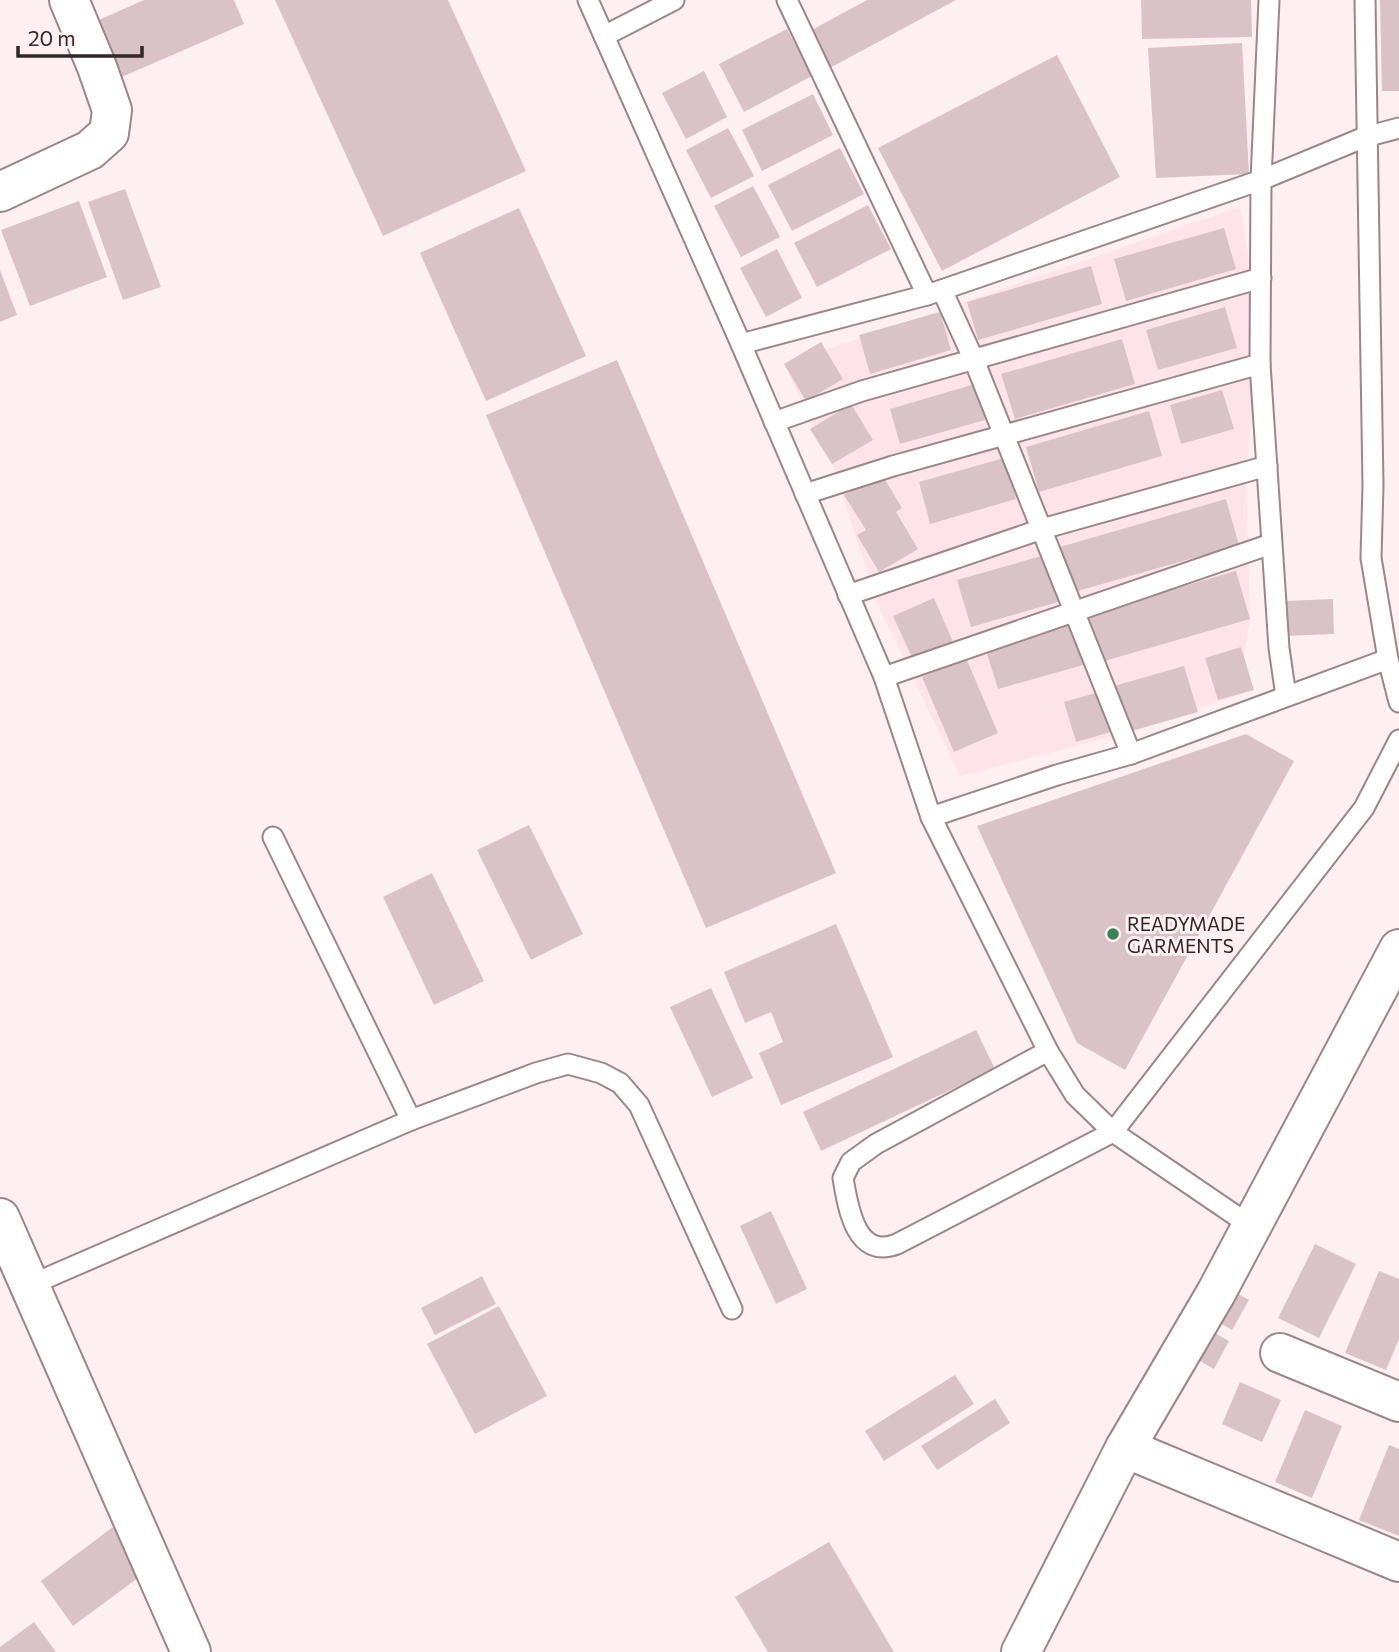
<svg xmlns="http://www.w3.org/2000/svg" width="1399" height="1652" viewBox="0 0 1399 1652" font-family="Commissioner,sans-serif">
	<rect width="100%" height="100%" fill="#fdeff2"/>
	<path fill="#fee4ea" d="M1240,207l20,121 -14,144 4,147 -12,76 -94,33 -184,48 -81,-169 -47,-143 -48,-100z"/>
	<g fill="#dac3c8">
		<path d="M144,0h90l10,24 -127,55 -25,-56z"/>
		<path d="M275,0h173l78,171 -143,65z"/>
		<path d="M867,0h89l-128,69 -20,-37z"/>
		<path d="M1141,0h110l1,37 -110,2z"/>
		<path d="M1380,0h19v91h-17z"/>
		<path d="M787,29l25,47 -68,36 -25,-48z"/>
		<path d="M1242,43l7,131 -93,4 -8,-130z"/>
		<path d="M1057,55l63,122 -178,94 -64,-123z"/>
		<path d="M704,71l23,46 -41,22 -24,-46z"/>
		<path d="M813,94l20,41 -71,36 -20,-41z"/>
		<path d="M728,128l26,48 -43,22 -25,-48z"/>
		<path d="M840,148l24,46 -72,37 -24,-46z"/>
		<path d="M753,186l27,51 -39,20 -27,-51z"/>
		<path d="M125,189l36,98 -38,13 -35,-98z"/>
		<path d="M79,201l28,76 -77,29 -29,-76z"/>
		<path d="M868,205l23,44 -74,38 -23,-44z"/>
		<path d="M519,208l67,148 -100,45 -66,-148z"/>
		<path d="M1224,228l12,41 -110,32 -12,-42z"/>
		<path d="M777,249l25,49 -36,19 -26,-49z"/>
		<path d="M1091,266l11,38 -124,36 -11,-38z"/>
		<path d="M0,270l17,45 -17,7z"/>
		<path d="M1225,307l12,41 -79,22 -12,-40z"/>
		<path d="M940,312l11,38 -81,24 -11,-39z"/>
		<path d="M1122,339l13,45 -120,35 -14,-45z"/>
		<path d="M821,342l22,37 -37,22 -22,-37z"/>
		<path d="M617,360l219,513 -130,55 -220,-513z"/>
		<path d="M975,384l10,36 -85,24 -10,-35z"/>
		<path d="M1222,390l12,39 -53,15 -11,-39z"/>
		<path d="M851,404l22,36 -41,24 -22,-35z"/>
		<path d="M1149,411l13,45 -123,36 -13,-45z"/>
		<path d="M1004,458l12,41 -86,25 -11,-42z"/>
		<path d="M881,473l21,35 -6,4 22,37 -39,23 -22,-37 9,-5 -22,-35z"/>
		<path d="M1226,499l13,46 -165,47 -14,-45z"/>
		<path d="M1045,555l13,47 -87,25 -14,-47z"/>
		<path d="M1236,571l14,48 -149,43 -14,-48z"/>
		<path d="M934,598l20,46 -40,18 -21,-46z"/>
		<path d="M1333,599l1,35 -48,2 -1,-35z"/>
		<path d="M1070,623l13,42 -85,24 -13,-42z"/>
		<path d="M1241,647l13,43 -36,10 -13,-42z"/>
		<path d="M966,658l32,75 -44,19 -32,-75z"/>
		<path d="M1184,666l14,46 -70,20 -14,-46z"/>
		<path d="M1099,692l12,40 -35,10 -12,-40z"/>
		<path d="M1246,734l48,27 -169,309 -48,-27 -100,-217z"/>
		<path d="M529,825l54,109 -52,26 -54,-110z"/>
		<path d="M432,873l52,108 -50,24 -51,-108z"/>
		<path d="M836,924l57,133 -112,48 -22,-52 24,-11 -12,-30 -26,11 -21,-51z"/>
		<path d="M711,988l42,90 -41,19 -42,-90z"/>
		<path d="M976,1030l19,39 -174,82 -18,-39z"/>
		<path d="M771,1211l36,78 -31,15 -36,-78z"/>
		<path d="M1315,1244l41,20 -37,74 -41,-20z"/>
		<path d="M1379,1271l20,8v60l-13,31 -41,-17z"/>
		<path d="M482,1276l14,28 -61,31 -14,-27z"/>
		<path d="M1222,1285l27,15 -17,30 -26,-15z"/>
		<path d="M499,1306l48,90 -72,38 -48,-90z"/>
		<path d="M1201,1325l28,16 -15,28 -28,-16z"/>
		<path d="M955,1375l19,29 -90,57 -19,-30z"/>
		<path d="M1240,1382l41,18 -19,42 -40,-18z"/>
		<path d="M995,1399l15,24 -73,47 -16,-24z"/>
		<path d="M1305,1410l37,16 -30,72 -37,-16z"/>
		<path d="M1389,1445l10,4v87l-40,-16z"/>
		<path d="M113,1527l33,45 -73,54 -32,-45z"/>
		<path d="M829,1542l65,110h-126l-33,-55z"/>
		<path d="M34,1622l22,30h-56v-5z"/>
	</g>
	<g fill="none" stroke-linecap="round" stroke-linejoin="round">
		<g stroke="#9b868a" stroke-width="23">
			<g id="service">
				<path d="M588,0l153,344 143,333 47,140 126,-42 74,-21 257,-95"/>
				<path d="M787,0l140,295"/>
				<path d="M1269,0l-8,180 -1,184 19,284 7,48"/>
				<path d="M1365,0l8,485 -2,73 17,101 11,43"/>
				<path d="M604,36l70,-36"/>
				<path d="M942,290l32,70 157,394"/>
				<path d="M741,344l186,-49 334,-115 104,-43 34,-9"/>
				<path d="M774,422l88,-31 399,-113"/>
				<path d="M805,494l88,-28 367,-102"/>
				<path d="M848,595l194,-66 225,-63"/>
				<path d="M884,677l387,-133"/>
				<path d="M931,817l117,234 27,44 38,37 138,94"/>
				<path d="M273,837l138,283"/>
				<path d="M1048,1051l-172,93 -25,18 -8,16c5,30 13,82 54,66l216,-112 251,-324 35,-68"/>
				<path d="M28,1286l383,-166 125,-47 32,-9 33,9 19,10 19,22 93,204"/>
			</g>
		</g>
		<g stroke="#9b868a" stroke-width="42">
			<g id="minor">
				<path d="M0,192l90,-42 19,-17 3,-23 -15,-43 -28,-67"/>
				<path d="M0,1218l191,434"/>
				<path d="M1280,1353l119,49"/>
				<path d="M1125,1448l274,114"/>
			</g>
		</g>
		<g stroke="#9b868a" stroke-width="42">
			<path id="tertiary" d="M1021,1652l104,-204 91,-155 183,-344"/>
		</g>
		<use href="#service" stroke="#fff" stroke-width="19"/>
		<use href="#minor" stroke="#fff" stroke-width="38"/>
		<use href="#tertiary" stroke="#fff" stroke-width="38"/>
	</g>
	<circle fill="#368453" stroke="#fdeff2" stroke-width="2.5" cx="1113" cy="934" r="7"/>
	<g text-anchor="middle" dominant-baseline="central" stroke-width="6" stroke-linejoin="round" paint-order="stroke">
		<g font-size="19" fill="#302729" stroke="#fdeff2" text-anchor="start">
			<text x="1127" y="923">READYMADE<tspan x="1127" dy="22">GARMENTS</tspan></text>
		</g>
	</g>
	<path d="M18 46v10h124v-10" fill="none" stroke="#302729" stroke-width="3.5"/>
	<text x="28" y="46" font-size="21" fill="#302729" stroke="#fdeff2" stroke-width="5" paint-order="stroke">20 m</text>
</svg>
